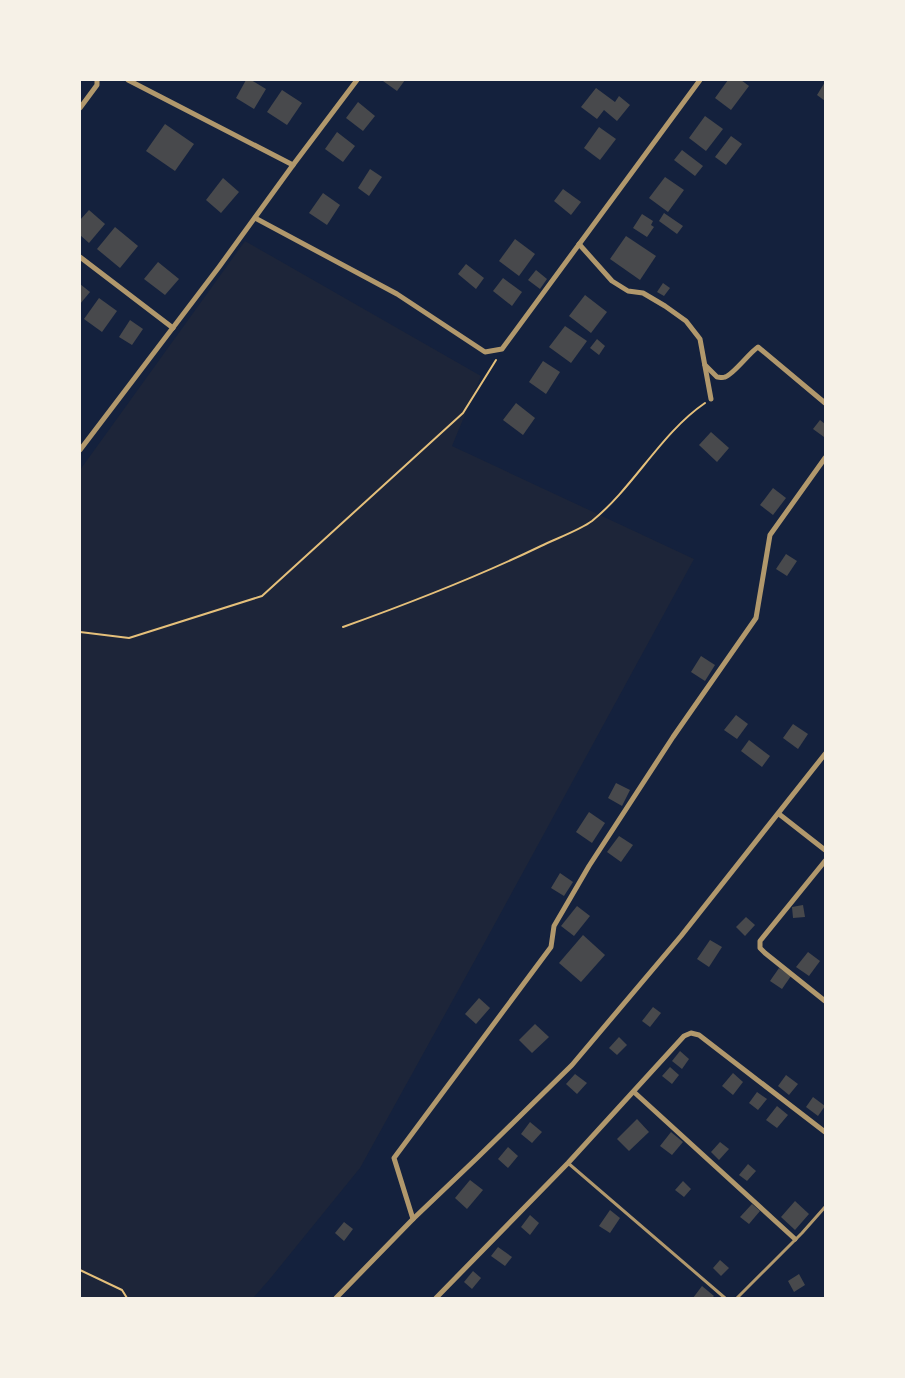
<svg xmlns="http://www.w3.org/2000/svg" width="905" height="1378" viewBox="0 0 905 1378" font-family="Spectral,serif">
	<rect width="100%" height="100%" fill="#14213d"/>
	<path fill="#1d2539" d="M245,241l236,135 -29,70 242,113 -214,392 -120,217 -91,112 -16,18h-173v-828z"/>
	<g fill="#48494c">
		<path d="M246,80h5l15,9 -12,20 -18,-11z"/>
		<path d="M383,80h22l-8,11 -14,-10z"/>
		<path d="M728,80h13l8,6 -18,24 -16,-12z"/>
		<path d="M825,82v19l-8,-6z"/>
		<path d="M596,88l19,14 4,-6 11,9 -13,16 -13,-11 -7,9 -16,-12z"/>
		<path d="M282,90l20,13 -15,22 -20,-13z"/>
		<path d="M358,102l17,14 -12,15 -17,-13z"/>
		<path d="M705,116l18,13 -17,22 -17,-13z"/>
		<path d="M165,124l29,20 -19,27 -29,-20z"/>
		<path d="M599,127l17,12 -16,21 -16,-12z"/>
		<path d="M337,132l18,14 -12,16 -18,-13z"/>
		<path d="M731,136l11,8 -16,21 -11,-8z"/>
		<path d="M682,150l21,16 -8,10 -21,-16z"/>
		<path d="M370,169l12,8 -13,19 -11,-8z"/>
		<path d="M665,177l19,13 -16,22 -19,-14z"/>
		<path d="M223,178l16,14 -18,21 -15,-13z"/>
		<path d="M563,189l18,13 -10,13 -17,-14z"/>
		<path d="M323,193l17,12 -13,20 -18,-12z"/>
		<path d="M89,210l16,14 -16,19 -9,-8v-15z"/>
		<path d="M664,213l19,13 -6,8 -18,-13z"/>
		<path d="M642,214l11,7 -2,4 3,2 -7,10 -14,-9z"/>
		<path d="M115,227l23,19 -18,22 -23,-19z"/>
		<path d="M626,236l30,20 -16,24 -30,-21z"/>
		<path d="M515,239l20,15 -16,22 -20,-15z"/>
		<path d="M158,262l21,17 -14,16 -21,-16z"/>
		<path d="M466,264l18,14 -8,11 -18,-15z"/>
		<path d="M536,270l11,9 -7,10 -12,-9z"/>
		<path d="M503,278l19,14 -10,14 -19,-15z"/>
		<path d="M663,283l7,5 -6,8 -7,-4z"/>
		<path d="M80,284l10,8 -10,12z"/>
		<path d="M585,295l22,17 -16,21 -22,-17z"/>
		<path d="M99,298l18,13 -15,21 -18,-13z"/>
		<path d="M130,320l13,9 -11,16 -13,-8z"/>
		<path d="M565,326l22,15 -16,22 -22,-16z"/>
		<path d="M597,339l8,7 -6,9 -9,-7z"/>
		<path d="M543,361l17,11 -14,22 -17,-12z"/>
		<path d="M516,403l19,15 -12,17 -20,-15z"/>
		<path d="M820,420l5,4 -1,13 -11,-8z"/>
		<path d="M711,432l18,16 -12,14 -18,-17z"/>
		<path d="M773,488l13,10 -13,17 -13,-10z"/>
		<path d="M786,554l11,7 -10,15 -11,-7z"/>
		<path d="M701,656l14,9 -10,16 -14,-9z"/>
		<path d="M736,715l12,9 -11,15 -13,-9z"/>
		<path d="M793,724l15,10 -10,15 -15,-11z"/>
		<path d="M749,740l21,16 -8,11 -21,-16z"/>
		<path d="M616,783l14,7 -8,16 -14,-8z"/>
		<path d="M589,812l16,11 -13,20 -16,-11z"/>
		<path d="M619,836l14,9 -12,17 -14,-10z"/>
		<path d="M560,873l13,9 -9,14 -13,-8z"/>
		<path d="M803,905l2,12 -12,1 -1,-11z"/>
		<path d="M577,906l13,10 -16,20 -13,-10z"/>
		<path d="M746,917l9,8 -10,11 -9,-9z"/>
		<path d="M583,935l22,20 -24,27 -22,-19z"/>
		<path d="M710,940l12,7 -13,20 -12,-8z"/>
		<path d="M808,952l12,9 -11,15 -13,-9z"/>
		<path d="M779,968l12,8 -9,13 -12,-8z"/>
		<path d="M479,998l11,10 -14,16 -11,-10z"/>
		<path d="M653,1007l8,6 -11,14 -8,-6z"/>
		<path d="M535,1024l14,13 -17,16 -13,-13z"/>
		<path d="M619,1037l8,8 -10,10 -8,-7z"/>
		<path d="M680,1051l9,8 -7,10 -10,-8z"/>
		<path d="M670,1067l9,8 -7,9 -10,-8z"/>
		<path d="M733,1073l10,9 -10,13 -11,-9z"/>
		<path d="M575,1074l12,9 -10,11 -11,-10z"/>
		<path d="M786,1075l12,9 -9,11 -11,-9z"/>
		<path d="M757,1092l10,7 -9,11 -9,-7z"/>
		<path d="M813,1097l12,9 -7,10 -12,-9z"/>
		<path d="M777,1106l11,9 -11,13 -11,-8z"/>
		<path d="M637,1119l12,13 -20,19 -12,-12z"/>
		<path d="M530,1122l12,10 -10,11 -11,-9z"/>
		<path d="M671,1132l12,10 -11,13 -12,-9z"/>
		<path d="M720,1142l9,7 -10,11 -8,-8z"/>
		<path d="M508,1147l10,9 -10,12 -10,-9z"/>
		<path d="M748,1164l8,7 -9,10 -8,-6z"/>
		<path d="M470,1180l13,10 -16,19 -12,-11z"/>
		<path d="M683,1181l8,8 -7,8 -9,-7z"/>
		<path d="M795,1201l14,13 -14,16 -14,-13z"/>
		<path d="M752,1204l8,7 -11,13 -9,-7z"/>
		<path d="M610,1210l10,8 -10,15 -11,-7z"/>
		<path d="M530,1215l9,8 -9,12 -9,-8z"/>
		<path d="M344,1222l9,7 -9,12 -9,-8z"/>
		<path d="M498,1247l14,10 -7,9 -14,-10z"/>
		<path d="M720,1260l9,8 -8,8 -8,-8z"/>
		<path d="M473,1271l8,7 -9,11 -8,-7z"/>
		<path d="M799,1274l6,11 -11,7 -6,-11z"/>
		<path d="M702,1286l12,10 -2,2h-19z"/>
	</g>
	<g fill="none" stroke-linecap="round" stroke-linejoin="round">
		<g stroke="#e5c07b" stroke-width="2">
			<path d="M343,627c67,-24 134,-50 198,-81 14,-7 39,-16 51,-25 42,-34 69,-88 113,-118"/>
			<path d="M80,632l49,6 133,-42 201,-183 33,-53"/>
			<path d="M80,1270l42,20 5,8"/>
		</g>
		<g stroke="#b1986c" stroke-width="3">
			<path d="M568,1163l157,135"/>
			<path d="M737,1298l65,-65 23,-26"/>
		</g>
		<g stroke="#b1986c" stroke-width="5">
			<path d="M128,80l165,85"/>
			<path d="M80,108l17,-23v-5"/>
			<path d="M255,218l142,76 88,58 17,-3 198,-269"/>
			<path d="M579,244l33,37 16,10 15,2 22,13 21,15 14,18 11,60"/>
			<path d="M80,257l93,71"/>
			<path d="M705,365l12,12c2,0 5,1 8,0 8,-2 24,-24 33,-30l67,56"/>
			<path d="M80,450l139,-183 74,-102 64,-85"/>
			<path d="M779,814l46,36"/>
			<path d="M825,861l-65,80v7l5,5 60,48"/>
			<path d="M634,1092l161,147"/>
			<path d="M413,1219l-19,-61 157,-211 3,-21 35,-60 84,-129 83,-119 14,-83 55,-77"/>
			<path d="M336,1298l77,-79 64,-61 95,-93 109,-129 144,-182"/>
			<path d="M436,1298l132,-135 116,-127 7,-3 8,2 126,97"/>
		</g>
	</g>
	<rect width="905" height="1378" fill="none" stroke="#f6f1e7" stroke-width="162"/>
</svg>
